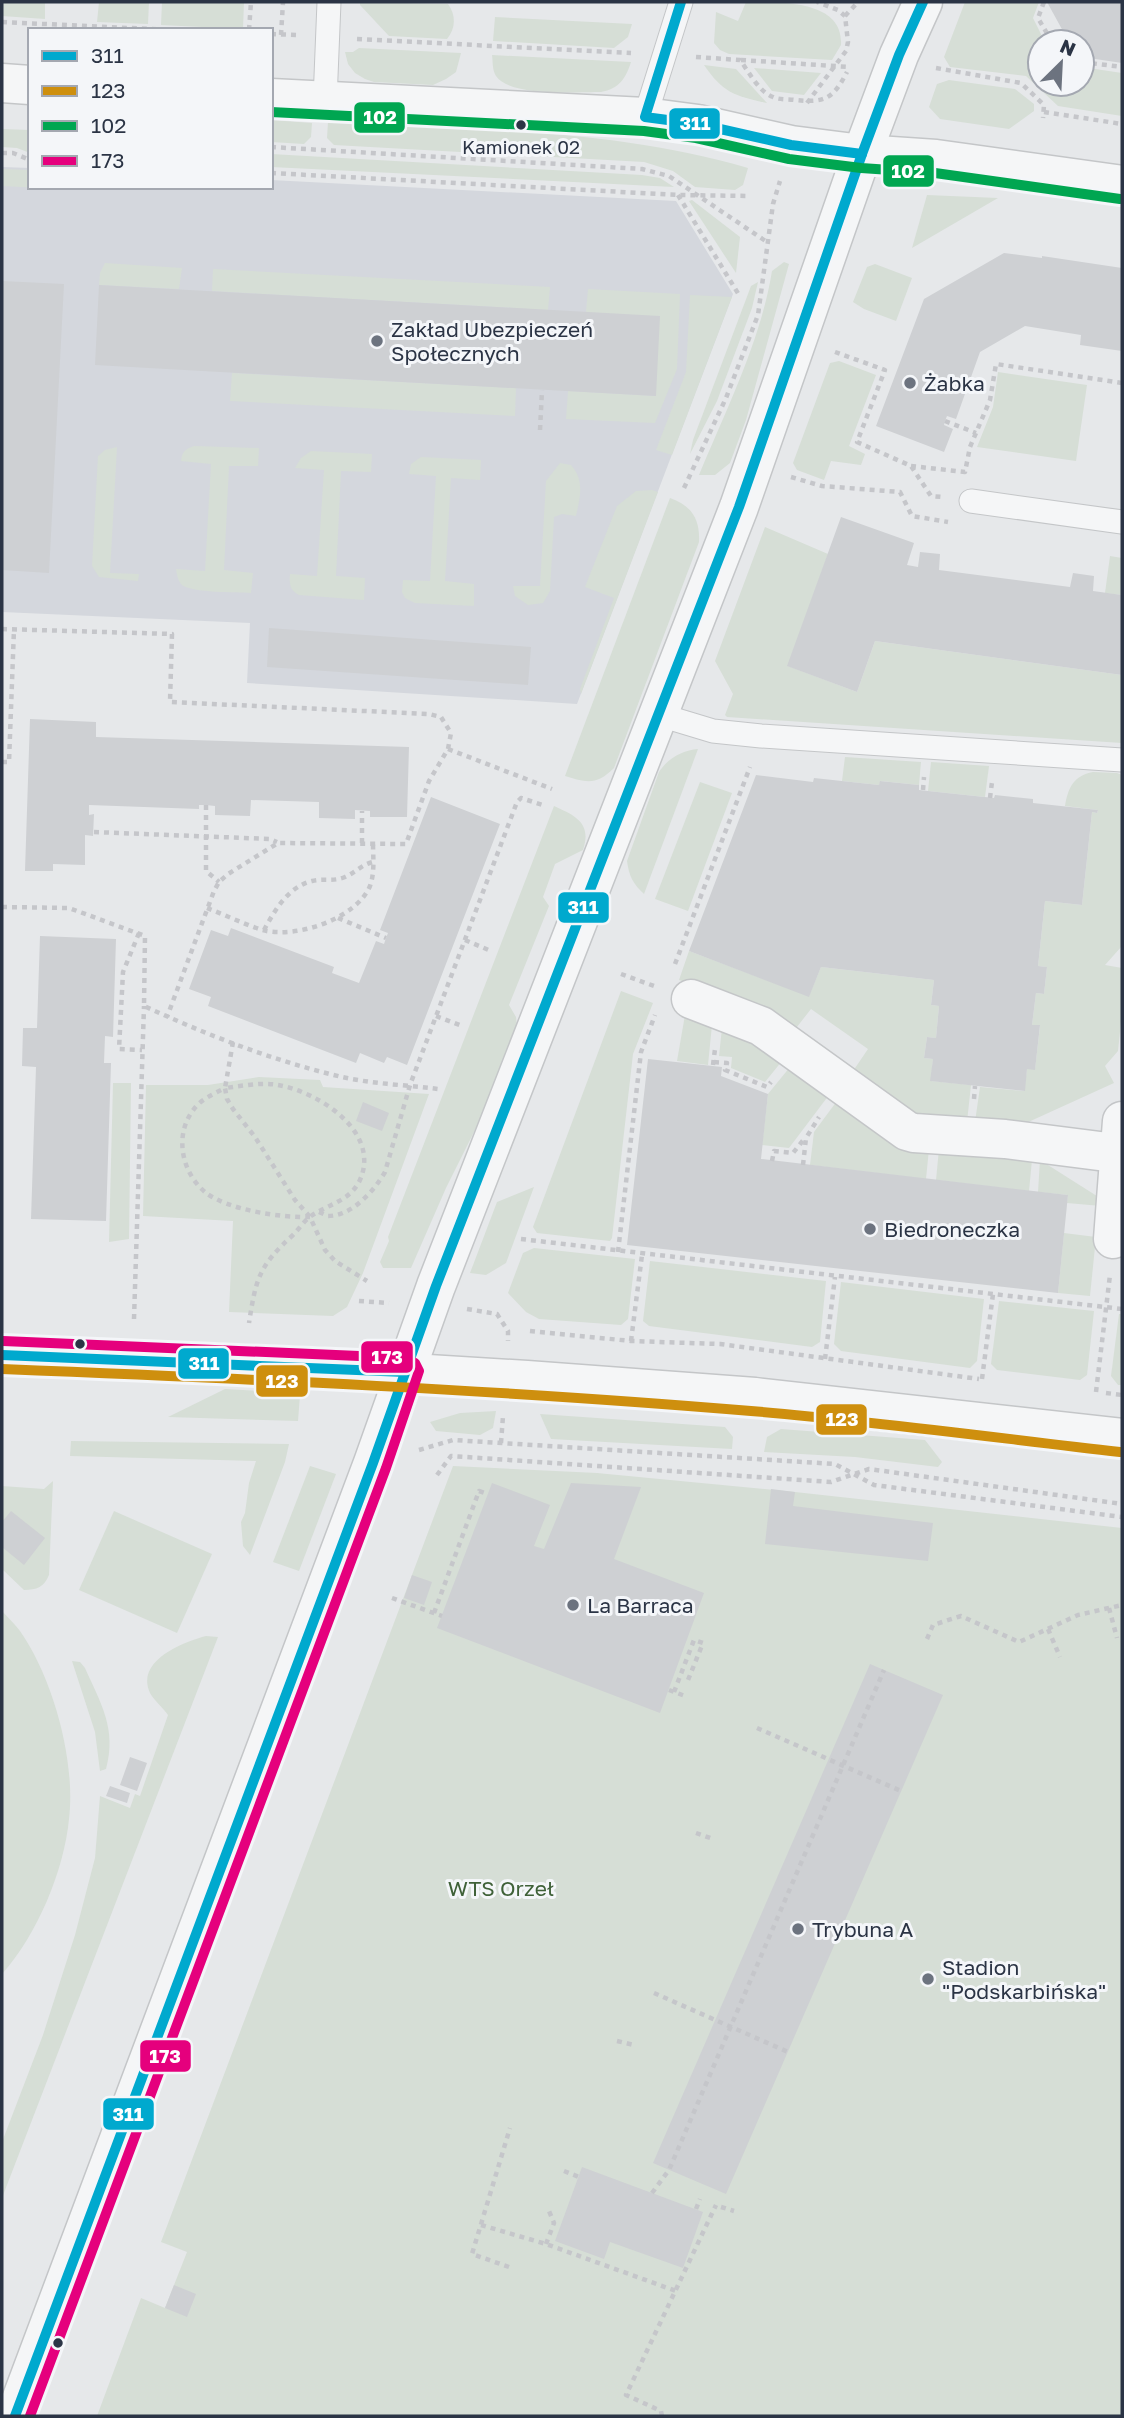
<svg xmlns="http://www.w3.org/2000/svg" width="1124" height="2418" viewBox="0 0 1124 2418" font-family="'Golos Text',sans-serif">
	<rect width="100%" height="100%" fill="#e6e8ea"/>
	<path fill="#d4d7dd" d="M2,167l28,1v19h241v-7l405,21 57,93 -156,410 -330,-21 3,-60 -248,-11z"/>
	<g fill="#d6ded6">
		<path d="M2,2h43v17l-43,-3z"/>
		<path d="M99,2h50l-1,22 -51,-2z"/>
		<path d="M162,2h82l-1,27 -82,-4z"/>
		<path d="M360,2l88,2c8,11 8,24 -1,35l-58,-3 -29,-31z"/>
		<path d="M746,2c35,0 98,-2 95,43l-9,15 -103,-6 -9,-4 -6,-7 2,-31 22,9z"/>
		<path d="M965,2h74l-6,16 12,24h-5v42h42v-17l40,6v43l-64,-10 -32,-30 -76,-9 -6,-10z"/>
		<path d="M495,17l137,7 -4,13 -14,11 -121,-7z"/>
		<path d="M359,48l102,5 -5,19 -10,7 -13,6 -59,-3 -9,-3 -10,-6 -7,-9 -3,-12h8z"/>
		<path d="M492,55l139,7c-5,16 -12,27 -30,30 -24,0 -91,5 -105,-16 -4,-6 -3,-15 -4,-21z"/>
		<path d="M704,65l32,4 31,34c-32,-7 -44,-10 -63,-38z"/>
		<path d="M754,68l67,5 -17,22 -32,-4z"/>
		<path d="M949,80l66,9 19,15v7l-25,18 -69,-10 -11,-12 8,-23z"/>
		<path d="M271,120l41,3 -1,14 -7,7 -33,-2z"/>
		<path d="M328,122c141,8 284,6 420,46l-5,17 -8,5 -40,-3 -22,-16 -29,-9 -310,-17 -7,-7z"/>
		<path d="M2,129l28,1v23l-13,-5 -15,-1z"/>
		<path d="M271,154l371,21 18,3 14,9 -403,-20z"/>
		<path d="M2,169l28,1v17h49v3l-77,-4z"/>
		<path d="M927,195l71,3 -86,50z"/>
		<path d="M692,200l48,37 -4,36 -47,-72z"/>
		<path d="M784,262l5,2 -43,156 -16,43 -15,12h-16c27,-65 62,-135 73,-204z"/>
		<path d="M105,263l77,5 -3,21 -80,-4 1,-12z"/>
		<path d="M875,264l37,14 -16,43 -32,-12 -11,-7 14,-35z"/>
		<path d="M213,269l337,18 -2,23 -336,-19z"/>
		<path d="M758,282l-6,26 -35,93 -27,53 3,-14 58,-154z"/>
		<path d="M588,289l92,5 -3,75 -22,54 -89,-4 2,-28 87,5 -69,-84z"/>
		<path d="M690,295l42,2 -60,158 -16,-5 30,-78z"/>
		<path d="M839,361l37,14 -27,71 16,8 -4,11 -30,-4 -7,19 -27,-10 -4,-7 37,-100z"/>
		<path d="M998,372l89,13 -11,76 -99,-14 16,-40z"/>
		<path d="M232,373l284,15 -1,28 -285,-15z"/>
		<path d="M194,446l65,2 -1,18h-29l-5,104 29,3 -2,20c-14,-1 -59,0 -69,-8 -4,-4 -5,-10 -6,-16l29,2 6,-107 -30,-3c1,-9 4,-12 13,-15z"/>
		<path d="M117,447l-7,126 29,1 -1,7 -39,-4 -7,-11 6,-110 7,-6z"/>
		<path d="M311,451l61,3 -1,18 -30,-1 -5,105 29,2 -1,22 -65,-5c-9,-5 -10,-11 -9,-21l27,2 7,-106 -29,-2 6,-10z"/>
		<path d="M421,457l60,3 -1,20 -29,-2 -6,103 29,3v22l-59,-3 -10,-5 -3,-6 1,-12 27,1 6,-105 -27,-2 2,-10z"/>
		<path d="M560,463l11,2c14,16 9,32 5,51l-14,-2 -8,3 -4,74 -7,12 -15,2 -13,-9 -2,-10h27l6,-105z"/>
		<path d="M652,490l6,2 -77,202 -1,-5 34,-91 -29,-11 32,-81 19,-15z"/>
		<path d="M670,498c22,8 30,21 29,44l-85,226c-17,17 -27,15 -49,8z"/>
		<path d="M765,527l63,27 -40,112 69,26 18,-51 247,34v68l-395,-26 -2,-2 8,-21 -18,-33z"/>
		<path d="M1110,556l12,2v37l-17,-2z"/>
		<path d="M698,749l-54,145c-11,-10 -15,-18 -17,-33l32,-89c9,-14 24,-22 39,-23z"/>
		<path d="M845,757l76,5 -2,23 -38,-4 -2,4 -37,-4z"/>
		<path d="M931,762l58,4 -4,31 -57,-6z"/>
		<path d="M1093,772l24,1 5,2v171l-17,19 17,3v44l-4,39 -13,15 9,17 -90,41 -49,-2 5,-35 44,4 3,-22h8l5,-43 -8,-1 4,-32 8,1 3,-27 -9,-1 7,-65 37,4 10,-93 5,1 1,-3 -33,-4c3,-18 8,-30 28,-34z"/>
		<path d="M700,782l32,11 -44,118 -33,-12z"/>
		<path d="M554,806c22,10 38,17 29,44l-28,14 -12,33 6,9 -40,99 7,12 1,9 -34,88 -37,74 -35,80h-28l-3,-6 9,-21 -1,-4z"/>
		<path d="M689,951l120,45 12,-29 113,13 -3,25 8,1 -3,32 -9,-1 -3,21 9,1 -2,22 40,4 -4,37 -55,-6 -61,-42 17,-25 -57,-40 -18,23 -23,-18 -91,-34z"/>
		<path d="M621,991l32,12 -20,51 -21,184 -2,3 -73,-8 -4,-6z"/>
		<path d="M685,1015l27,10 -4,40 -31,-4z"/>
		<path d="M722,1028l28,10 32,23 -17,21 -34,-14 1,-11 -13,-1z"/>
		<path d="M790,1067l39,28 -40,53 -27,-3 6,-51z"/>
		<path d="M259,1077l61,3 3,7 106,7 -66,179 -16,34 -14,9 -104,-4 4,-91 -90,-5 3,-131h62z"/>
		<path d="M113,1083h18l-2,156 -20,3z"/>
		<path d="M837,1101l92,48 -3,30 -116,-14 4,-33z"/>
		<path d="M939,1149l93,11 -3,31 -93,-11z"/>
		<path d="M1040,1160l60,38 1,8 -34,-3 1,-8 -30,-3z"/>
		<path d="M534,1187l-28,76 -20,12 -16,-2 27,-71z"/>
		<path d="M1064,1233l32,4 -6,59 -32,-3z"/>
		<path d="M534,1248l101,11 -7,60 -7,6 -82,-6 -13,-7 -18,-19 15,-40z"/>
		<path d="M650,1261l176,20 -6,61 -8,5 -163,-21 -6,-5z"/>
		<path d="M841,1282l143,17 -7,62 -7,7 -129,-17 -7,-7z"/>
		<path d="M999,1301l95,10 -7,64 -7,5 -83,-10 -6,-6z"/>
		<path d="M1119,1314h3v71h-4l-7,-9z"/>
		<path d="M225,1389l54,3 21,3 -2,26 -130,-4z"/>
		<path d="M496,1411l-3,17 -13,7 -44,-4 -6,-9 30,-9z"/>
		<path d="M540,1414l185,13 8,10 -1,12 -181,-10z"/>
		<path d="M781,1429l144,11 17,22 -4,5 -83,-10 -91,-5 3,-15z"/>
		<path d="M71,1441l218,3 -4,18 -35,93 -7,-9 -2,-24 4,-9 4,-30 7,-22 -186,-5z"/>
		<path d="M310,1466l26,8 -37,97 -26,-9z"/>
		<path d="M453,1466l144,7 198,19 327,36v888h-1025l44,-118 24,10 22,-56 -26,-10z"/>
		<path d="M53,1481l-4,94c-5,12 -12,15 -25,15l-22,-21v-83l42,3z"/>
		<path d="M114,1511l98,43 -35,79 -98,-43z"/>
		<path d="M2,1611c6,7 13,13 18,20 33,47 56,130 49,188 -5,52 -32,116 -67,155z"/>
		<path d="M206,1636l12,1 -216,561v-56l41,-107 32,-100 20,-77 5,-62 30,12 5,-14 5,2 28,-81c-5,-7 -14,-15 -18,-22 -15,-32 33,-51 56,-57z"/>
		<path d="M72,1661l8,1 5,6c16,36 32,61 21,101l-6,2 -5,-39z"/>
	</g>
	<g fill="#ced0d3">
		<path d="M1047,2h75v61l-40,-6v-15h-13z"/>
		<path d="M1004,253l38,5v-2l80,12v83l-42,-6 1,-10 -56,-9 -45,26 -24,67 -9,-3 -2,5 -1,4 9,4 -9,23 -68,-26 48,-127z"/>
		<path d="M2,281l62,3 -15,289 -47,-3z"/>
		<path d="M99,285l561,31 -4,80 -561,-31z"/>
		<path d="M841,517l73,26 -7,22 11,2 2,-15 20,2 -1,16 131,17 3,-14 21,3 -1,15 29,4v80l-247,-34 -18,51 -70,-26z"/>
		<path d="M269,628l262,19 -3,38 -261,-18z"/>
		<path d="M30,719l66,3v15l313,10 -2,70h-37v-6l-15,-1v9l-36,-1v-16l-68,-2 -1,16 -35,-1v-9l-9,-1h-7v4l-110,-4v10l5,-1 -1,22 -8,-1v30l-32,-1v7h-28z"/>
		<path d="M756,775l57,7 1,-4 65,7 1,-4 39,4v5l9,1 66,7 1,-3 38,4v4l65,7 -1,3 -5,-1 -10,93 -37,-4 -7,65 9,1 -3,27 -8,-1 -4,32h8l-5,45 -8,-1 -2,22 -95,-10 3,-22 -9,-1 3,-21 9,1 3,-32 -8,-1 3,-25 -113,-13 -12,30 -120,-46z"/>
		<path d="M431,797l69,27 -93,241 -20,-8 -3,6 -24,-10 -4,10 -148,-57 3,-9 -22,-8 22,-59 17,6 3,-8 103,39 -2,6 27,10 17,-42 8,3 2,-6 2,-5 -8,-3z"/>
		<path d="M40,936l76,3 -3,98 -8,-1 -1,27h7l-5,158 -75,-2 5,-152 -14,-1 1,-38h14z"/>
		<path d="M648,1059l74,8 -1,9 47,18 -7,65 307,36 -10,98 -431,-48z"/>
		<path d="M363,1102l26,11 -7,18 -26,-10z"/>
		<path d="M492,1483l58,22 -16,41 10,3 27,-66 70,4 -27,72 90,34 -44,120 -223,-85z"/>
		<path d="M771,1489l24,3 -2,14 140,17 -5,38 -163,-17z"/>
		<path d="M11,1511l34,27 -21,27 -22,-18v-25z"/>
		<path d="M412,1575l20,7 -8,23 -20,-7z"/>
		<path d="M870,1664l73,31 -217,499 -73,-31z"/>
		<path d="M130,1757l17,6 -10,28 -17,-6z"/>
		<path d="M110,1786l20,7 -3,10 -21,-7z"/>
		<path d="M582,2167l121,45 -20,56 -73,-26 -6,17 -49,-18z"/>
		<path d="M174,2285l22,9 -9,23 -22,-9z"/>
	</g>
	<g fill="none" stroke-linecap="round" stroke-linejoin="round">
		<g stroke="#c4c6c8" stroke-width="25">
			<g id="lane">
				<path d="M325,101l4,-99"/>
				<path d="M645,117l36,-115"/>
				<path d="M971,501l151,21"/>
				<path d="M660,715l53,16 48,5 361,24"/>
			</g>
		</g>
		<g stroke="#c4c6c8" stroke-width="41">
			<g id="street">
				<path d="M2,83l28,2"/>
				<path d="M271,98l374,19 53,7 93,21 71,9 74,5 186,26"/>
				<path d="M691,999l70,27 146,105 7,2 91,6 117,15"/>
				<path d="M1113,1239l9,-118"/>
				<path d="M2,1355l313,12 212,13 228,17 367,41"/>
				<path d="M15,2416l358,-953 63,-177 303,-779 123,-353 37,-99 24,-53"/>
			</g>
		</g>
		<g stroke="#c5c6ca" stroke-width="4.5" stroke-dasharray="5 5" stroke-linecap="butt">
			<path d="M1044,2l-6,16 14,24"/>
			<path d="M845,16l13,-14"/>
			<path d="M2,22l170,8"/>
			<path d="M249,30l2,-28"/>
			<path d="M271,34l25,1"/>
			<path d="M281,35l2,-33"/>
			<path d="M357,39l274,14"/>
			<path d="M696,57l44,3c9,12 19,32 33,37 6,3 16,2 22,3 30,3 38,-1 52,-28"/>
			<path d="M741,60l109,7"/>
			<path d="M1082,62l40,5"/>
			<path d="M936,68l85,15 23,22 -1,13"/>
			<path d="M807,103l39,-52 2,-9 -3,-26 -7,-6 -21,-8"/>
			<path d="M1044,112l78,12"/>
			<path d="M271,147l371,22 27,7 98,66"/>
			<path d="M2,153h11l17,7"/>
			<path d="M271,173l407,22 72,1"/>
			<path d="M678,195l61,100"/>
			<path d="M835,352l50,18 -28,72 54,24 20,30 11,1"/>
			<path d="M945,421l31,12"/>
			<path d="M540,430l2,-40"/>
			<path d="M911,466l54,6 5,-25 20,-47 6,-36 126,19"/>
			<path d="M791,477l31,9 78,6 12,24 36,6"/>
			<path d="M684,488l42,-90 32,-83 15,-111 7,-23"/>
			<path d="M2,629l170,5 -2,68 259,12 12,3 10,16 -3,16 -19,32 -23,63 -128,-1 -50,31 -9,8 -5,9 -47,126"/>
			<path d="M448,749l104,40"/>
			<path d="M2,762h7l5,-133"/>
			<path d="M923,790l1,-13"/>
			<path d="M990,798l2,-16"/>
			<path d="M206,805v66l13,11"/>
			<path d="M94,832l176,7 7,3"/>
			<path d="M362,843v-32"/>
			<path d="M2,907l67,1 76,28 -1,70c63,29 130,55 198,71 31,7 65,8 96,12"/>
			<path d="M207,908c18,7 37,16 55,22 34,9 94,-11 108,-44 5,-14 3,-29 3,-43"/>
			<path d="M338,918l48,20"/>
			<path d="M264,930c11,-20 24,-43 48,-49 11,-3 22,1 33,-4 11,-5 16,-12 28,-15"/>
			<path d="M139,933l-16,39 -4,77 23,1"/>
			<path d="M465,940l26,11"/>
			<path d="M675,964l75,-197"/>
			<path d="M621,974l33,12"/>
			<path d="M436,1016l26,10"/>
			<path d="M233,1042l-8,46c17,-2 36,-6 53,-3 41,7 105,48 81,97 -10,19 -32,23 -48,34 -7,5 -12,13 -18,19 -34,31 -37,43 -44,88"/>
			<path d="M714,1062l13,1 -2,7 42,17 4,-5"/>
			<path d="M713,1065l2,-16"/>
			<path d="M974,1099l1,-13"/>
			<path d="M772,1161l2,-10 19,2 12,-15"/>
			<path d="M803,1165l3,-27 13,-21"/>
			<path d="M319,1212l9,4c24,0 46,-25 57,-44l25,-87 107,-283 4,-4 25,8"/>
			<path d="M310,1217c-28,1 -83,-7 -105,-25 -24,-20 -31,-58 -11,-83 7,-10 20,-15 31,-21l2,11 6,10 22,28 40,63 15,17 15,33 10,11 32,20"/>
			<path d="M521,1239l601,70"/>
			<path d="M618,1252l23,-200 14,-37"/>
			<path d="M359,1301l30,2"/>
			<path d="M467,1309l30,5 11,17v10"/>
			<path d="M134,1319l10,-313"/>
			<path d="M530,1331l101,10 89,3 259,35"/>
			<path d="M631,1341l11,-86"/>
			<path d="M825,1359l10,-82"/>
			<path d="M982,1379l11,-85"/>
			<path d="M1096,1392l14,-117"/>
			<path d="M1106,1393l16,2"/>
			<path d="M501,1443l2,-27"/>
			<path d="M419,1450l34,-10 382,24 39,21 248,32"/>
			<path d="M437,1475l14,-19 380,26 38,-13 253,35"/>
			<path d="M392,1598l50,18"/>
			<path d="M1109,1608l8,30"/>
			<path d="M434,1613l45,-122 9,3"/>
			<path d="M1048,1629l12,28"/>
			<path d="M927,1639l6,-14 28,-9 58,26 59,-27 44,-10"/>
			<path d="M669,1690l16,6"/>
			<path d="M674,1692l20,-52 9,3 -15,37 2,1"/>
			<path d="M757,1728l144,63"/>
			<path d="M696,1833l17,6"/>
			<path d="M654,1993l134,59"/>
			<path d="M617,2041l17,4"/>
			<path d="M564,2171l15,6"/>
			<path d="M652,2193l17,-23 215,-500"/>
			<path d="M721,2207l13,4"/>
			<path d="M696,2209l4,-10"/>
			<path d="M481,2225l65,19 130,47"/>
			<path d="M546,2244l8,-21 -5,-12"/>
			<path d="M509,2267l-37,-13 38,-126"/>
			<path d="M662,2416l-1,-5 -35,-16 90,-190"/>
		</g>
		<use href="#lane" stroke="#f5f6f7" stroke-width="23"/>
		<use href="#street" stroke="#f5f6f7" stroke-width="38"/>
		<g stroke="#f4f6f9" stroke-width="16">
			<g id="bus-1">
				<path d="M681,2l-36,115 53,7 93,21 71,9"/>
				<path d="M2,1355l403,17"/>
				<path d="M15,2416l358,-953 63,-177 303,-779 123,-353 37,-99 24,-53"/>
			</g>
		</g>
		<g stroke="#f4f6f9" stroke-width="16">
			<path id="bus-2" d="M2,1369c250,10 499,21 749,42 123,10 246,27 369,41"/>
		</g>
		<g stroke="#f4f6f9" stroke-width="16">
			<path id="bus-3" d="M271,112l373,19 52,7 93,21 72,9 74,5 185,26"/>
		</g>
		<g stroke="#f4f6f9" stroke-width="16">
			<path id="bus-4" d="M3,1341l403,17 9,5 4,8 -33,97 -356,948"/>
		</g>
		<use href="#bus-1" stroke="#00a9ce" stroke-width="10"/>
		<use href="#bus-2" stroke="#ce8f0e" stroke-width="10"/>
		<use href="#bus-3" stroke="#00a651" stroke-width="10"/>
		<use href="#bus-4" stroke="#e5007d" stroke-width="10"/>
	</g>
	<g fill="#2b3445" stroke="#f4f6f9" stroke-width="2.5">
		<circle cx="521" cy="125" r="6"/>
		<circle cx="80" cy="1344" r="6"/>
		<circle cx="58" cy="2343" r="6"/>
	</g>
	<g fill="#6c737f" stroke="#f4f6f9" stroke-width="2.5">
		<circle cx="377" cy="341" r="7"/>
		<circle cx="910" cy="383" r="7"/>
		<circle cx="870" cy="1229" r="7"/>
		<circle cx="573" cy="1605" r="7"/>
		<circle cx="798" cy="1929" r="7"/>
		<circle cx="928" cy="1979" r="7"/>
	</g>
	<g text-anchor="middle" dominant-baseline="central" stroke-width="6" stroke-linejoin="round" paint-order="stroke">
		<g font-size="19" fill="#2b3445" stroke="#f4f6f9">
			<text x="521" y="146">Kamionek 02</text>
		</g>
		<g font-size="21" fill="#2b3445" stroke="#f4f6f9" text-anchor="start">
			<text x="391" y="329">Zakład Ubezpieczeń<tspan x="391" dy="24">Społecznych</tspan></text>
			<text x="924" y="383">Żabka</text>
			<text x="884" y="1229">Biedroneczka</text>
			<text x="587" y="1605">La Barraca</text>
			<text x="812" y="1929">Trybuna A</text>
			<text x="942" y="1967">Stadion<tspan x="942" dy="24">"Podskarbińska"</tspan></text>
		</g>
		<g font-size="21" fill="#3f6138" stroke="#f4f6f9">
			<text x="501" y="1888">WTS Orzeł</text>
		</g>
	</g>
	<g stroke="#f4f6f9" stroke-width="2.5">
		<rect x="353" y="101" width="53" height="33" rx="7" fill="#00a651"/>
		<rect x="668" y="107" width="53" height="33" rx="7" fill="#00a9ce"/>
		<rect x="882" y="154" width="53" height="34" rx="7" fill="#00a651"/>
		<rect x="557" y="891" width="53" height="33" rx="7" fill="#00a9ce"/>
		<rect x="360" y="1340" width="54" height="34" rx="7" fill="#e5007d"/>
		<rect x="177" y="1347" width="53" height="33" rx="7" fill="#00a9ce"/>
		<rect x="255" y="1364" width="54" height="34" rx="7" fill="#ce8f0e"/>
		<rect x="815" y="1403" width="53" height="33" rx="7" fill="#ce8f0e"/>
		<rect x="139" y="2039" width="53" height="34" rx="7" fill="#e5007d"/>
		<rect x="102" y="2097" width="53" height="34" rx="7" fill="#00a9ce"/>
	</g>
	<g font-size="19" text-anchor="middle" font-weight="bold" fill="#fff">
		<text x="380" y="124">102</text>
		<text x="695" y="130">311</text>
		<text x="908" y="178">102</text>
		<text x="583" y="914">311</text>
		<text x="387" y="1364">173</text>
		<text x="204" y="1370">311</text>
		<text x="282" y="1388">123</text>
		<text x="842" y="1426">123</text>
		<text x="165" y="2063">173</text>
		<text x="128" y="2121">311</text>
	</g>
	<rect width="1124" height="2418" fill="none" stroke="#2b3445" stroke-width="7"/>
	<rect x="28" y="28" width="245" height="161" fill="#f4f6f9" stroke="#a4a8b1" stroke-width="2"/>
	<rect x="42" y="51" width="35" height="10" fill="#00a9ce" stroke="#a4a8b1" stroke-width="2"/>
	<text x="91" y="63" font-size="21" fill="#2b3445">311</text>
	<rect x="42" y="86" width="35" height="10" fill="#ce8f0e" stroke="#a4a8b1" stroke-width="2"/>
	<text x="91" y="98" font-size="21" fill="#2b3445">123</text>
	<rect x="42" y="121" width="35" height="10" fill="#00a651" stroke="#a4a8b1" stroke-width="2"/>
	<text x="91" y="133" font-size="21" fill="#2b3445">102</text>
	<rect x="42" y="156" width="35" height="10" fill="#e5007d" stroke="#a4a8b1" stroke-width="2"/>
	<text x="91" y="168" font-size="21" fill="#2b3445">173</text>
	<g transform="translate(1061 63) rotate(24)"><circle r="33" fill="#f4f6f9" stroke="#a4a8b1" stroke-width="2"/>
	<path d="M0-5L12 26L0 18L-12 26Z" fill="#6c737f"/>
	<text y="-10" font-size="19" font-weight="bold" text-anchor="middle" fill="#2b3445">N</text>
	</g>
</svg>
